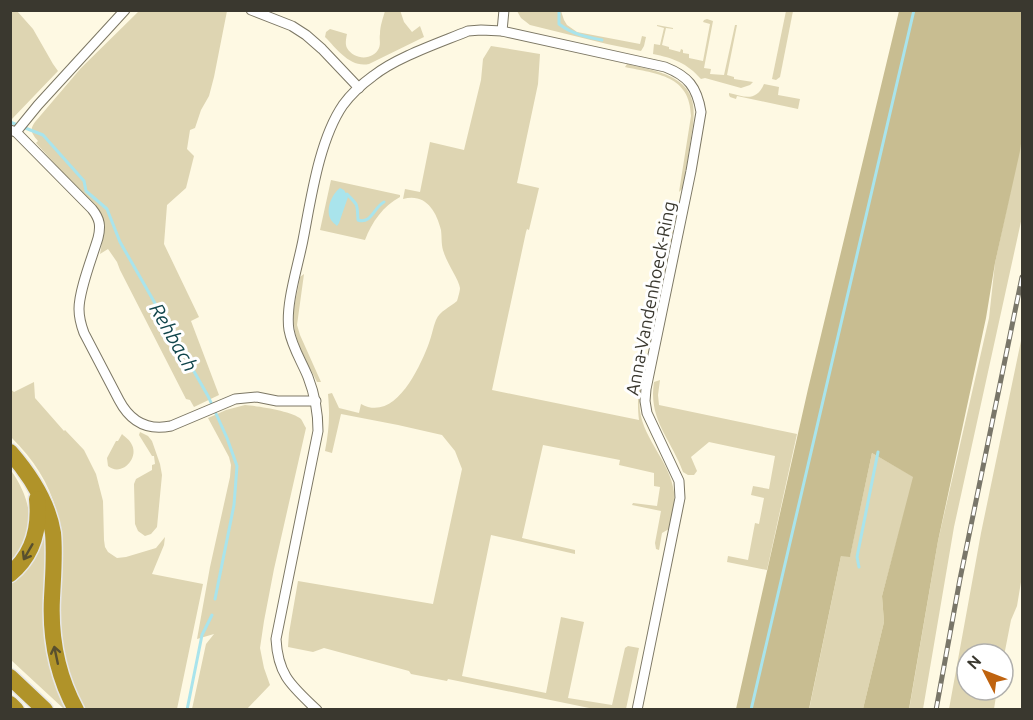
<svg xmlns="http://www.w3.org/2000/svg" width="1033" height="720" viewBox="0 0 1033 720" font-family="Ubuntu,sans-serif">
	<rect width="100%" height="100%" fill="#fef9e3"/>
	<g fill="#ded5b2">
		<path d="M400,10l4,12 8,10 8,-6 4,11 -55,27c-19,4 -32,-15 -44,-27l1,-5 4,-3 17,5c-1,5 -2,10 0,14 7,12 26,13 32,0 2,-5 0,-9 1,-14 0,-8 3,-16 5,-23z"/>
		<path d="M10,11h7l16,18 20,35 5,7 -47,49z"/>
		<path d="M139,11h88l-13,66 -5,19 -8,14 -6,18 -5,2 -3,19 7,7 -8,32 -19,17 -3,39 35,73 -8,4 28,74 -25,12 -4,-7 -4,-1 -66,-129 -3,-8 -9,-13 -8,5 5,-29 -3,-9 -66,-73 2,-2c-6,-7 -9,-11 -3,-19l46,-54z"/>
		<path d="M517,11h44l3,9 3,5 10,7 63,12 2,-8 4,1 -2,9 -3,5 -34,-7 -77,-19 -9,-7z"/>
		<path d="M786,11h7l-13,66 -4,3 -4,-1z"/>
		<path d="M707,19l6,2 -9,47 7,1 -1,5 14,1 11,-50h2l-10,50 7,2v2l19,3 -3,3 -9,3 -36,-10 -4,1c-14,-16 -28,-21 -48,-25l1,-10 6,1 4,-17 -7,-2v-1l16,3v1l-7,-1 -4,17 7,2v2l11,3 1,-3 2,1v3l6,1v4l14,3 7,-37 -7,-2 1,-2z"/>
		<path d="M491,46l49,8 -2,30 -21,99 22,5 -10,42 -2,-1 -1,3 -34,158 147,30c-3,-25 1,-39 6,-64l2,4c-3,16 -9,34 -7,51 4,29 30,51 34,81 2,12 -3,26 -5,37l-7,4 -3,17 -3,-1 -1,-6 6,-32 -29,-6 1,-2 24,3 3,-19 -6,-1v-13l-35,-8 1,-5 -77,-15 -21,93 53,12v4l-84,-19 -29,141 84,17 15,-76 23,5 -16,76 44,7 13,-57 3,-2 11,2 -13,61h-32l-146,-30 -1,2 -36,-7 -2,-3 -85,-23 -11,4 -25,-5 1,-14 9,-52 135,23 29,-135 -7,-18 -13,-16 -44,-10 -57,-11 -9,39 -7,-2c4,-20 5,-35 3,-57l4,-1 7,15 20,5 2,-9c34,19 59,-37 68,-61 3,-8 4,-16 7,-23 4,-9 14,-13 21,-19 1,-3 3,-10 3,-13 -1,-8 -13,-25 -16,-35 -3,-7 -2,-15 -3,-23 -5,-20 -16,-37 -38,-31l2,-10 15,3 10,-50 34,8 17,-70 2,-21z"/>
		<path d="M627,64c37,9 73,13 66,61l-10,63 -4,4 12,-76c-1,-41 -34,-42 -66,-49z"/>
		<path d="M764,84l15,3 -1,8 22,4 -2,10 -61,-13 -1,3 -6,-2 -1,-2v-2c16,4 27,9 35,-9z"/>
		<path d="M1022,137v80l-68,310 -31,182 -14,1 29,-169 51,-223 6,-55z"/>
		<path d="M331,180l69,15v2c-17,9 -28,25 -35,43l-45,-10z"/>
		<path d="M304,274l-7,51 3,10 21,47h-4c-8,-17 -22,-40 -23,-58 -2,-15 4,-32 6,-47z"/>
		<path d="M1022,336v240l-5,30 -6,14 -8,41v-7h-36v36h30l-3,19h-45l32,-176z"/>
		<path d="M660,380l-2,15 1,10 138,29 -30,136 -40,-8 1,-6 20,4 7,-37 4,1 5,-26 -13,-3 2,-9 16,3 6,-33 -66,-14 -18,15 6,14 -3,4h-6l-5,-3c-12,-33 -35,-52 -29,-90z"/>
		<path d="M34,382l1,16 29,33 1,-1 19,20 12,24 7,27 1,39 1,7 3,5 9,6 9,-1 30,-9 9,-11 -1,8 -12,29 51,10 -26,125h-94c-6,-14 -17,-32 -19,-47 -4,-18 -4,-37 -4,-55 0,-17 3,-34 3,-51 -2,-50 -17,-84 -52,-119l-1,-48 4,3z"/>
		<path d="M245,405c12,1 47,6 56,14 2,3 3,6 5,9l-32,141 -10,52 -4,27 4,20 6,17 -23,24h-55l14,-65 8,-10 -17,5 13,-72 20,-90 1,-12 -2,-8 -21,-39 18,-8z"/>
		<path d="M140,432l8,4 4,5 8,23 2,11 -5,52 -6,7 -6,2 -7,-5 -3,-7 -1,-40 2,-5 16,-9v-5l3,-1 -1,-8h-2l-13,-21z"/>
		<path d="M122,434c3,3 8,6 10,11 7,14 -11,32 -24,21l-1,-8 9,-17h2z"/>
		<path d="M872,453l42,24 -32,119 2,26 -21,87 -54,1 32,-154h9z"/>
		<path d="M10,469c15,21 25,46 16,72 -3,8 -11,16 -16,24z"/>
		<path d="M46,513l3,82 24,114h-9l-53,-49 -1,-81z"/>
	</g>
	<path fill="#c8bd91" d="M899,11h123v126l-2,14 -25,112 -9,55 -48,223 -29,168h-46l21,-87 -2,-26 31,-119 -41,-24 -22,104 -9,-1 -32,153h-73l72,-320z"/>
	<path fill="#a9e4ec" d="M340,188l4,2 4,7 -9,26 -2,3c-2,-2 -6,-5 -7,-8 -4,-10 2,-24 10,-30z"/>
	<g fill="none" stroke-linecap="round" stroke-linejoin="round">
		<g stroke="#a9e4ec" stroke-width="3">
			<path d="M559,10v14c13,10 27,13 43,16"/>
			<path d="M10,122l33,13 41,46 2,10 21,18 13,33 88,154 19,42 10,28 -3,39 -19,94"/>
			<path d="M347,194c11,12 10,8 11,26 13,5 16,-13 26,-18"/>
			<path d="M859,567l-2,-10 21,-105"/>
			<path d="M187,710l15,-75 10,-20"/>
			<path d="M751,710l163,-700"/>
		</g>
		<g stroke="#7c7764" stroke-width="11">
			<g id="street">
				<path d="M251,10l41,16 14,9 16,14 37,39"/>
				<path d="M502,31l2,-21"/>
				<path d="M10,130l6,2 76,77c8,10 9,17 6,29 -6,20 -19,52 -19,71 0,9 2,16 5,24l35,67c11,21 28,31 52,26l64,-27 22,-2 20,4h39"/>
				<path d="M16,132l22,-27 87,-95"/>
				<path d="M317,710c-25,-24 -39,-34 -41,-71l42,-208c0,-19 -3,-36 -10,-54 -6,-15 -16,-30 -19,-47 -4,-25 9,-64 14,-90 8,-41 16,-100 40,-135 8,-11 19,-21 30,-29 24,-19 66,-33 95,-45l13,-1 21,1 163,36c23,9 32,20 36,45l-10,59 -45,218 -1,12 2,12 32,68 1,17 -43,212"/>
			</g>
		</g>
		<g stroke="#e7e7e6" stroke-width="19">
			<g id="highway">
				<path d="M10,452c20,23 38,50 43,81 2,22 0,44 -1,65 -2,39 5,77 24,112"/>
				<path d="M10,574c23,-19 30,-46 27,-75"/>
				<path d="M10,677l35,33"/>
				<path d="M10,704l6,6"/>
			</g>
		</g>
		<use href="#street" stroke="#fff" stroke-width="9"/>
		<use href="#highway" stroke="#b09329" stroke-width="16"/>
		<g stroke="#797669" stroke-width="5">
			<path id="rail" d="M936,710l24,-131 62,-302"/>
		</g>
		<use href="#rail" stroke="#fff" stroke-width="3" stroke-dasharray="9" stroke-linecap="butt"/>
	</g>
	<defs><path id="oneway-shaft" d="M-6 0H5M1.5-3L5.5 0L1.5 3" fill="none" stroke-width="1.6" stroke-linecap="round" stroke-linejoin="round" transform="scale(1.5)"/></defs>
	<g stroke="#584f2e">
		<use href="#oneway-shaft" transform="translate(28 552) rotate(120)"/>
		<use href="#oneway-shaft" transform="translate(56 655) rotate(-102)"/>
	</g>
	<g text-anchor="middle" dominant-baseline="central" stroke-width="6" stroke-linejoin="round" paint-order="stroke">
		<g font-size="18" fill="#3a382f" stroke="#fff">
			<text transform="translate(650 298) rotate(-79)">Anna-Vandenhoeck-Ring</text>
		</g>
		<g font-size="20" font-style="italic" fill="#10454b" stroke="#fff">
			<text transform="translate(174 337) rotate(60)">Rehbach</text>
		</g>
	</g>
	<rect width="1033" height="720" fill="none" stroke="#3a382f" stroke-width="24"/>
	<g transform="translate(985 672) rotate(312)"><circle r="28" fill="#ffffff" stroke="#b0afac" stroke-width="1.5"/>
	<path d="M0-4.5L10 22L0 15L-10 22Z" fill="#bf630f"/>
	<text y="-9" font-size="16" font-weight="bold" text-anchor="middle" fill="#3a382f">N</text>
	</g>
</svg>
